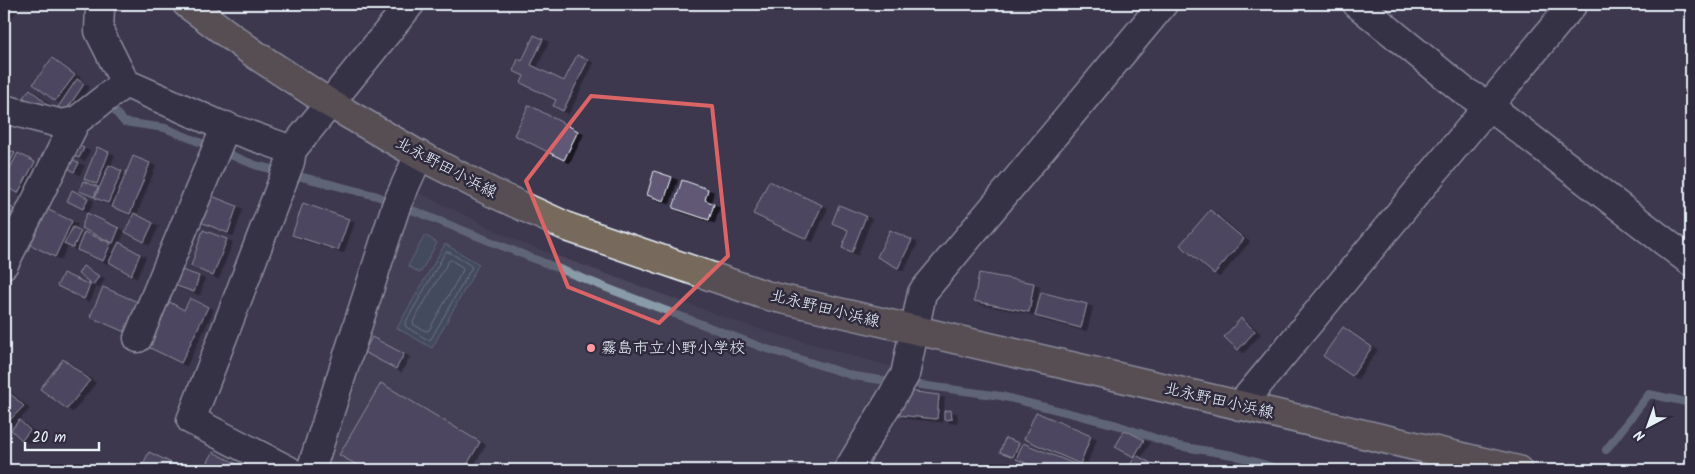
<svg xmlns="http://www.w3.org/2000/svg" width="1695" height="474" viewBox="0 0 1695 474" font-family="Kalam,'Klee One',sans-serif">
	<defs>
		<filter id="shadow"><feDropShadow dx="5.5" dy="3" stdDeviation="0" flood-color="#0009"/></filter>
	</defs>
	<rect width="100%" height="100%" fill="#3e384e"/>
	<filter id="ink" filterUnits="userSpaceOnUse"><feTurbulence type="fractalNoise" baseFrequency=".02" numOctaves="2"/><feDisplacementMap in="SourceGraphic" scale="10" xChannelSelector="R" yChannelSelector="G"/><feConvolveMatrix kernelMatrix="1 2 1 2 8 2 1 2 1" color-interpolation-filters="sRGB"/></filter>
	<g filter="url(#ink)">
		<path fill="#4b465d" d="M409,188l113,55 227,83 154,44 -62,100h-523z"/>
		<g fill="#486171" stroke="#889ba7">
			<path d="M425,235l12,8 -17,30 -12,-7z"/>
			<path d="M445,244l34,20 -47,84 -35,-20z"/>
		</g>
		<g fill="none" stroke-linecap="round" stroke-linejoin="round">
			<g stroke="#a8b7c2" stroke-width="1">
				<path d="M446,252h3l21,13 2,2 -41,72 -3,1 -22,-13 -1,-3z"/>
				<path d="M451,260l11,7 1,3 -34,60 -3,1 -12,-6 -1,-3 35,-60z"/>
			</g>
			<g stroke="#889ba7" stroke-width="8">
				<path d="M114,110l10,12 41,6 90,37 122,31 235,94 152,58 90,28 40,6"/>
				<path d="M906,383l95,13 116,29 61,21 55,9 49,15"/>
				<path d="M1606,450l43,-56 42,9"/>
			</g>
		</g>
		<g fill="#605875" stroke="#e8f1f8" filter="url(#shadow)">
			<path d="M4,4h11l-11,12z"/>
			<path d="M534,35l9,4 -12,26 33,16 13,-26 11,5 -25,51 -10,-5 3,-6 -35,-17 3,-7 -11,-5 5,-12 4,2z"/>
			<path d="M52,58l23,17 -20,26 -22,-17z"/>
			<path d="M77,79l7,5 -21,31 -7,-5z"/>
			<path d="M30,89l16,14 -6,7 -17,-13z"/>
			<path d="M529,105l49,26 -14,29 -50,-25z"/>
			<path d="M73,143l11,5 -5,10 -11,-5z"/>
			<path d="M4,147l11,6 -11,20z"/>
			<path d="M97,147l12,5 -12,32 -13,-5z"/>
			<path d="M18,153l17,9 -17,31 -14,-7v-7z"/>
			<path d="M133,156l17,7 -20,51 -18,-7z"/>
			<path d="M68,157l11,6 -5,9 -10,-7z"/>
			<path d="M109,165l13,6 -14,32 -13,-5z"/>
			<path d="M654,171l18,6 -8,24 -17,-6z"/>
			<path d="M682,180l26,9 -3,11 9,4 -5,16 -36,-12z"/>
			<path d="M83,181l15,6 -4,10 -15,-6z"/>
			<path d="M769,181l53,24 -15,34 -54,-25z"/>
			<path d="M72,190l16,8 -5,11 -16,-8z"/>
			<path d="M204,193l33,13 -9,27 -35,-14z"/>
			<path d="M4,202l10,7 -10,16z"/>
			<path d="M303,203l46,16 -11,31 -46,-15z"/>
			<path d="M38,205l34,16 -17,36 -34,-17z"/>
			<path d="M839,205l27,11 -14,36 -10,-4 6,-18 -16,-7z"/>
			<path d="M1210,210l34,29 -30,35 -34,-29z"/>
			<path d="M87,213l32,15 -6,15 -32,-15z"/>
			<path d="M134,213l19,10 -9,19 -19,-10z"/>
			<path d="M73,227l8,4 -8,17 -9,-4z"/>
			<path d="M203,230l24,9 -14,37 -22,-10z"/>
			<path d="M890,230l22,10 -14,28 -21,-11z"/>
			<path d="M84,232l27,11 -8,18 -26,-11z"/>
			<path d="M119,242l21,12 -9,21 -22,-13z"/>
			<path d="M83,266l16,10 -6,9 -15,-11z"/>
			<path d="M176,268l23,8 -5,16 -23,-8z"/>
			<path d="M63,273l27,12 -6,14 -27,-13z"/>
			<path d="M979,273l55,10 -5,29 -55,-11z"/>
			<path d="M103,287l37,16 -13,30 -37,-16z"/>
			<path d="M1041,292l46,12 -6,24 -46,-12z"/>
			<path d="M190,298l18,9 -27,56 -37,-18 22,-45 18,10z"/>
			<path d="M1241,318l14,13 -17,19 -14,-13z"/>
			<path d="M1343,327l29,20 -20,29 -29,-20z"/>
			<path d="M372,337l32,17 -8,15 -32,-17z"/>
			<path d="M63,359l27,21 -23,29 -27,-20z"/>
			<path d="M381,383l99,59 -16,28h-98l-27,-15z"/>
			<path d="M4,388l20,18 -16,16 -4,-3z"/>
			<path d="M901,390l38,5 -2,24 -39,-4z"/>
			<path d="M951,410l1,9 -8,1v-9z"/>
			<path d="M1036,412l55,24 -11,28 -56,-25z"/>
			<path d="M19,420l11,10 -8,10 -11,-10z"/>
			<path d="M1125,430l19,10 -10,17 -19,-10z"/>
			<path d="M1005,438l14,5 -6,14 -13,-5z"/>
			<path d="M1023,443l59,24 -2,3h-38l-26,-11z"/>
			<path d="M149,452l37,18h-46z"/>
			<path d="M213,452l32,16 -1,2h-23l-14,-6z"/>
			<path d="M1136,455l27,15h-36z"/>
		</g>
		<g fill="none" stroke-linecap="round" stroke-linejoin="round">
			<g stroke="#e8f1f8" stroke-width="31">
				<g id="minor">
					<path d="M102,4l-2,3 -1,24 26,52 93,41 74,26"/>
					<path d="M1357,4l107,87 25,15 202,156"/>
					<path d="M4,109l58,15 14,-3"/>
					<path d="M4,264l72,-143 49,-38"/>
					<path d="M138,338l88,-212"/>
					<path d="M1240,406l333,-402"/>
					<path d="M288,470l-97,-50 99,-258 2,-12 118,-146"/>
					<path d="M311,470l85,-264 23,-51"/>
					<path d="M848,470l57,-95 17,-82 241,-289"/>
				</g>
			</g>
			<g stroke="#e8f1f8" stroke-width="31">
				<path id="major" d="M187,4l69,51 73,48 90,52 72,37 79,36 195,67 753,175"/>
			</g>
			<use href="#minor" stroke="#2f2a3d" stroke-width="28"/>
			<use href="#major" stroke="#77695c" stroke-width="28"/>
		</g>
	</g>
	<path d="M0 0H1695V474H0ZM591,96l121,10 16,150 -69,67 -91,-36 -42,-106z" fill="#3e384e" fill-opacity=".55" fill-rule="evenodd"/>
	<path fill="none" stroke="#db6466" stroke-width="4" stroke-linejoin="round" d="M591,96l121,10 16,150 -69,67 -91,-36 -42,-106z"/>
	<circle fill="#ff9aa2" stroke="#2f2a3d" stroke-width="2" cx="591" cy="348" r="5"/>
	<g text-anchor="middle" dominant-baseline="central" stroke-width="5" stroke-linejoin="round" paint-order="stroke">
		<g font-size="16" fill="#e8f1f8" stroke="#2f2a3d">
			<text transform="translate(446 168) rotate(28)">北永野田小浜線</text>
			<text transform="translate(825 309) rotate(14)">北永野田小浜線</text>
			<text transform="translate(1219 401) rotate(13)">北永野田小浜線</text>
		</g>
		<g font-size="16" fill="#e8f1f8" stroke="#2f2a3d" text-anchor="start">
			<text x="601" y="348">霧島市立小野小学校</text>
		</g>
	</g>
	<rect width="1695" height="474" fill="none" stroke="#2f2a3d" stroke-width="20"/>
	<rect x="10" y="10" width="1675" height="454" fill="none" stroke="#e8f1f8" stroke-width="2" filter="url(#ink)"/>
	<g transform="translate(1648 426) rotate(221)" stroke="#2f2a3d" stroke-width="4" paint-order="stroke">
	<path d="M0-4L9 19L0 12L-9 19Z" fill="#e8f1f8"/>
	<text y="-8" font-size="14" font-weight="bold" text-anchor="middle" fill="#e8f1f8">N</text>
	</g>
	<path d="M25 442v8h74v-8" fill="none" stroke="#e8f1f8" stroke-width="2.5"/>
	<text x="32" y="442" font-size="15" fill="#e8f1f8" stroke="#2f2a3d" stroke-width="4" paint-order="stroke">20 m</text>
</svg>
